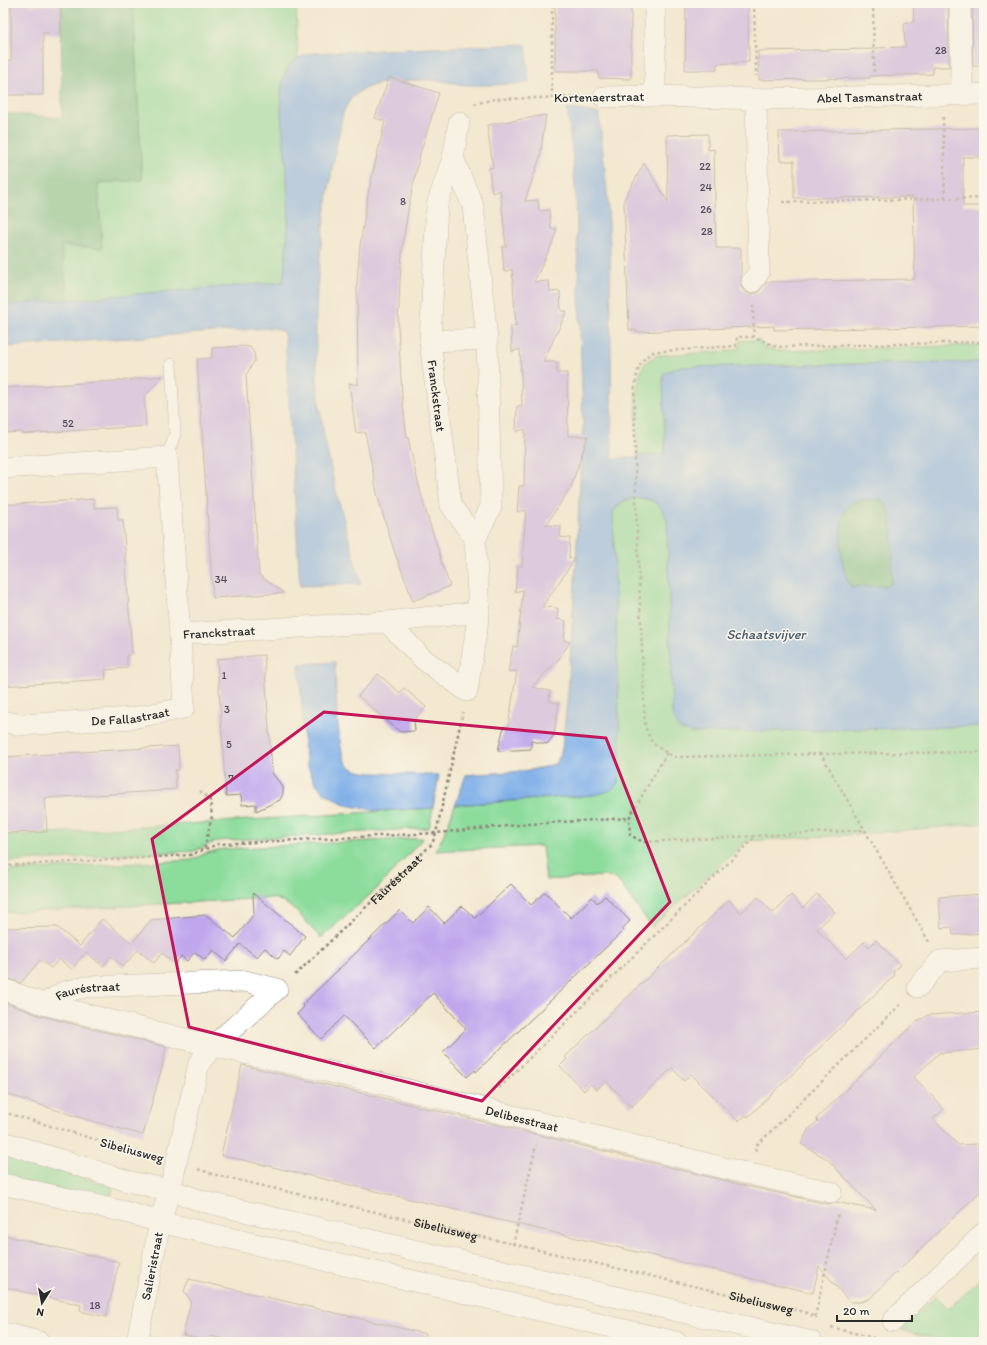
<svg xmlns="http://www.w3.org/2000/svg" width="987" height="1345" viewBox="0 0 987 1345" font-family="Itim,sans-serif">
	<rect width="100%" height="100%" fill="#fbf7ec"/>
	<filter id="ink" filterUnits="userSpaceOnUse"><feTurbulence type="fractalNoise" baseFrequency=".025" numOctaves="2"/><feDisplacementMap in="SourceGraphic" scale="8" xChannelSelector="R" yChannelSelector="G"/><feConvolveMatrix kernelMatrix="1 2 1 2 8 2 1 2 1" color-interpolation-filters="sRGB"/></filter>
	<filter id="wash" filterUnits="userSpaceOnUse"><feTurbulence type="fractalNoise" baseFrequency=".012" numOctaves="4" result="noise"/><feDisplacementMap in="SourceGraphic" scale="16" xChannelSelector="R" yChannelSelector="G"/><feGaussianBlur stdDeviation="0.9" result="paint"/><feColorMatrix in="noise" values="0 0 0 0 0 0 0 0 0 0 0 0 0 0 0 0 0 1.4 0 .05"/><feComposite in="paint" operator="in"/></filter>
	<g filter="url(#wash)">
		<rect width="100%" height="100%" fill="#f3e8d0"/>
		<g fill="#8cdc9c" stroke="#5c8464">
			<path d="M133,3h163l2,55c-12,7 -14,19 -16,31l7,112 -1,27 -5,54 -215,18 -7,-55 41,3 -4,-65 44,-3z"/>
			<path d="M759,340l4,7 15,4 206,-6v17l-306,5 -15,7 2,80 -27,2c-1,-23 -6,-72 6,-91 4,-6 9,-8 15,-10l72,-4 8,-3 1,-7z"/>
			<path d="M639,498c17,3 21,5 28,22l5,194 18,19 294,-7v97l-122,11 -115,7 -95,86 -33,-45 -7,-5 -9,-1 -57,4 -4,-34 -106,5 11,-24 8,-22 138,-10 27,-38 -7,-245c7,-10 14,-13 26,-14z"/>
			<path d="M433,808l-4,20 -212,13 -23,10 -191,11v-26z"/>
			<path d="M423,838l-43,48 -59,52c-14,-14 -29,-37 -50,-40l-268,15v-42l189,-11 14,-7 17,-4z"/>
			<path d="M3,1151l110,36 -3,15 -107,-25z"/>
			<path d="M984,1275v67h-32l-51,-12 35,-34 13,13z"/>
		</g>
		<g fill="#71bc84" stroke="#4e7458">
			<path d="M61,3h72l9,177 -44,3 4,65 -41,-2 7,54 -65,5v-192l59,5z"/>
			<path d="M859,500c6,0 19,-2 24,1 13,9 9,66 9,82l-5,3 -36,1c-11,-13 -14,-65 -5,-79 3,-5 8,-6 13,-8z"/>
		</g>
		<g fill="#7daee8" stroke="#546c8a" fill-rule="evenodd">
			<path d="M526,44l3,39c-20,1 -40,3 -61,2 -9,0 -18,-3 -27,-4 -12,-2 -25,-1 -37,0 -27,2 -49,4 -61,32 -20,97 -35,198 -23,297 8,59 26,116 41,174l-61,2 -15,-249 -2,-5 -5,-3 -8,-1 -267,19v-42l280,-23c3,-27 7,-55 5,-82 -1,-18 -2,-37 -4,-55 -2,-23 -7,-49 1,-72 5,-13 16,-17 28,-20z"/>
			<path d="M567,108l32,6 8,77 3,53 2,215 53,-5 -2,-80 15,-7 306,-5v364l-294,7 -11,-4 -7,-15 -5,-194c-3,-6 -6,-14 -12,-18 -8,-6 -25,-5 -34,0 -3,3 -5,6 -8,10l7,245c0,27 1,33 -27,38l-138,10 11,-30c29,-3 63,-1 91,-12l5,-14 6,-56 8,-130 7,-141 -7,-222 -3,-40zM859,500c6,0 19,-2 24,1 13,9 9,66 9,82l-5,3 -36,1c-11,-13 -14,-65 -5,-79 3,-5 8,-6 13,-8z"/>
			<path d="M335,662c1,21 1,88 12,102 5,6 15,8 23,9l69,2 -6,33 -56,3 -31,-6 -24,-14 -7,-9 -8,-17 -3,-22 -5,-79z"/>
		</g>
		<g id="blocks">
			<g fill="#c0a7ed">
				<path d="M11,3h19v3l31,-2v30l-18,-1v62h-40v-34h8z"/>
				<path d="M555,3h76v76l-32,-1 -1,-7h-43z"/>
				<path d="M686,3h62l1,59 -32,2v6h-32z"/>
				<path d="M913,3h35l1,64h-16v7l-63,2v2l-111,2 -1,-29 119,-2v-1l28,-1 -1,-24 10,-1z"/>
				<path d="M972,3h12v63h-11z"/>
				<path d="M389,77l50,16 -19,61 -11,51 -6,36 -3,38 -2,47 4,70 5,42 1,-1 6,29 10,39 17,54h-1l10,27 -37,15 -19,-51 -10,-32 -7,-25 -12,-61 -9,1 -7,-50 9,2 -1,-103 3,-36 8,-52 17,-73 -10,-3z"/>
				<path d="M546,115l-6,42 -15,44 13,-1 1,11 10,-1 2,19h6l-5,15 -18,38 15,-1 1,11 10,-1 1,20h6l-24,51h14v11h10l1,63h20l-17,51 -25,38 15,1 -1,11 10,1 -1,20 6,1 -33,48 16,1 -1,11 9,2 -2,19 6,2 -11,17 -27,28 18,4 -1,10 10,2 -5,32 -7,9 -16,-3v8l-33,2 6,-25 4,1 9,-56 -9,1 5,-26 4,1 6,-57 -8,2 3,-26h4l4,-56 -9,2 2,-26h5l1,-57 -9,3 1,-26h5l-2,-57 -8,3 -1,-26h5l-4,-57 -8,3 -2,-25 4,-1 -6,-56 -8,3 -3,-25 4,-1 -6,-42z"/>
				<path d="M984,128v29h-21v49h21v120l-210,4v-4l-138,6v-2h-7l-5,-130 20,-37 24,39 -1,-67 41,-1v16l6,-1 2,99h25v39l4,5 6,2 6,-1 10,-11 148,-3 -2,-82 -119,1v-37h-14l-1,-29z"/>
				<path d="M244,346l6,1 4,6 1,7 -9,15 13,200 25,18 -71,5 -16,-239 15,-1v-10z"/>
				<path d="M163,376l-19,21 2,29 -124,8v-2l-19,1v-45l112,-7z"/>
				<path d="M94,499v9l23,-1 1,13h5l9,135h-5v13l-22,2 1,9 -103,7v-181z"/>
				<path d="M264,655l8,118 11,14v7l-3,6 -24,11v-7l-14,1 -1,-10 -15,1 -9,-137z"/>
				<path d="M378,674l22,19 4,-5 22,19 -12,13 1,11 -15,1 -42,-36z"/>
				<path d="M178,746l1,24h-4l1,19 -16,1v1l-115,7 2,34 -44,1v-76z"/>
				<path d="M511,884l20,21 14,-13 26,26 21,-21 5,6 8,-7 25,25 -8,8 2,1 -148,142 -1,-2 -8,7 -24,-25 23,-23 -33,-36 -57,55 -32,-32 -23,23 -24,-25 7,-7 -2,-2 98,-95 13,13 16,-16 15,16 18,-17 13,12z"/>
				<path d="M253,893l52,43 -15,20 -6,-5 -6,8 -13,-11 -8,9 -17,-13 -14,17 -13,-11 -8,10 -10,-8 -8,9 -6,-5 -6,8 -13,-11 -8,10 -16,-13 -15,17 -12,-11 -8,10 -17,-14 -14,17 -13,-10 -8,9 -11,-8 -19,23 -18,-6v-49l54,-1 23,19 22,-27 30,24 19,-23 55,-5 29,23 19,-24z"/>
				<path d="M817,894l18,18 -18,17 29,30 18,-17 5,5 7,-7 24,25 -7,7 2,3 -147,142 -2,-2 -8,6 -47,-47 -7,7 -12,-13 -41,39 -25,-26 -10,9 -5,-6 -7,7 -24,-25 7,-7 -2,-2 164,-157 12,13 17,-16 15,16 18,-18 12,13z"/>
				<path d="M984,894v39l-31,2 -1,-8 -11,1 -2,-31z"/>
				<path d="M3,1002l38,14 125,31 -4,20 -19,68 -65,-18 -75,-24z"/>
				<path d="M984,1012v37l-45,4 -25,24 30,32 -11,10 25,26 19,-1 7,8v36l-115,111 -9,3h-9l-5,-4 -27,-32 -6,27 -592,-138 21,-90 256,60 244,60 86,19 8,-2 40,8 -49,-51 -26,-15 7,-14 10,-9 -2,-2 102,-99 6,-2 3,-3z"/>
				<path d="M3,1235l116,27 -13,55 -26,-6 1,-6 -78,-18z"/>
				<path d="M189,1279l237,55 -1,8h-187l-28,-6 -1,5 -26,-6 8,-34 -7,-10z"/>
			</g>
		</g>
	</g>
	<g filter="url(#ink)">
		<use href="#blocks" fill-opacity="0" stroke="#8f8a7e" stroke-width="1"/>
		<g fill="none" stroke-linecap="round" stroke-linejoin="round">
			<g stroke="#8f8a7e" stroke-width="12">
				<path id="lane" d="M167,457l8,-23 -4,-70"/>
			</g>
			<g stroke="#8f8a7e" stroke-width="22">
				<g id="street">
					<path d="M960,3l2,91"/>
					<path d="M655,96l101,3"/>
					<path d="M604,97l51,-1v-93"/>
					<path id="s3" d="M453,158l-16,47 -7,136 21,164 24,34"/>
					<path id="s4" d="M752,282l7,-10 -3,-173 228,-5"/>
					<path d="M430,341l57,-2"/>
					<path id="s5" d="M3,468l164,-11 13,177 207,-12 92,-10"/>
					<path d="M387,622l36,37 44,32 12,-79 -4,-73 16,-32 -4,-168 -14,-133 -20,-48 6,-36"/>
					<path id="s6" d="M3,721l17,4 112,-7 52,-10 -4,-74"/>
					<path d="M918,987l22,-26 44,-3"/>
					<path id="s7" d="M3,989l41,15 169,42 162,36 370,91 86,19"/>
					<path id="s8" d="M44,1004l20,-12 21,-5 160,-6 32,8 -64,57 -14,17 -29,127 -10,32 -23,120"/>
					<path d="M3,1142l128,40 39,8 35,12 607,140"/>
					<path d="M3,1184l122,28 35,10 516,120"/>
					<path d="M893,1321l91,-88"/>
					<path d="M3,1333l36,9"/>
				</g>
			</g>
			<g stroke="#8f8a7e" stroke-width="2.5" stroke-dasharray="3 3" stroke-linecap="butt">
				<path d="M754,3l2,73"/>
				<path d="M873,3l1,71"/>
				<path d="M552,98v-95"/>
				<path d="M474,104l21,-5 87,-2"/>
				<path d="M943,117l2,82"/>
				<path d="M782,202l202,-4"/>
				<path d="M753,305l1,32"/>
				<path d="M667,753l-38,65 1,17 13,7 222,-12"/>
				<path d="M821,754l-147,3c-18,-11 -22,-10 -29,-31l-9,-223 -2,-106c1,-15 3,-39 20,-45 3,-1 7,-1 10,-1l72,-5 1,-9h17l23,10 207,-5"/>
				<path d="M200,791l10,9 2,16 -8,34"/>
				<path d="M3,866l187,-11 28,-11 218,-11 92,-9 101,-6"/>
				<path d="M929,942l-108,-188 163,-2"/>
				<path id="s1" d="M295,975l137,-131 4,-11 27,-121"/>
				<path d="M499,1088l257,-252"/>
				<path d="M3,1112l152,45"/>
				<path d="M755,1151l2,-6 145,-142"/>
				<path id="s2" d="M198,1169l14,5 593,138 12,6"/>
				<path d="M513,1245l23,-100"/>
				<path d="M815,1317l23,-104"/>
				<path d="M831,1327l47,12"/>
			</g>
			<use href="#lane" stroke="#fff" stroke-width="11"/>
			<use href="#street" stroke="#fff" stroke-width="21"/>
		</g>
	</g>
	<path d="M0 0H987V1345H0ZM324,712l282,26 64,164 -188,199 -293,-74 -37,-188z" fill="#f3e8d0" fill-opacity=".55" fill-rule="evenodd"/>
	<path fill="none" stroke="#c2185b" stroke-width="3" stroke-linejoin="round" d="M324,712l282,26 64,164 -188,199 -293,-74 -37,-188z"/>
	<g text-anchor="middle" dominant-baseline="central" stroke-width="3" stroke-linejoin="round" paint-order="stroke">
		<g font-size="11" fill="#504a5c">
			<text x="941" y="50">28</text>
			<text x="705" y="166">22</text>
			<text x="706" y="187">24</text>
			<text x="403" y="201">8</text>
			<text x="706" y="209">26</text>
			<text x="707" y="231">28</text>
			<text x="68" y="423">52</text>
			<text x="221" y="579">34</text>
			<text x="224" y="675">1</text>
			<text x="227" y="709">3</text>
			<text x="229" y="744">5</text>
			<text x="231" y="778">7</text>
			<text x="95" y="1305">18</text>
		</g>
		<g font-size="13" fill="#2b2b2b" stroke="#fbf7ec">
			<text stroke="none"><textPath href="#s4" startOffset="299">Abel Tasmanstraat</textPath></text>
			<text transform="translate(599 97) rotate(-1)">Kortenaerstraat</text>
			<text stroke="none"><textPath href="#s3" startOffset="241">Franckstraat</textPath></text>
			<text stroke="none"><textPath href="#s5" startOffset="381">Franckstraat</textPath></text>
			<text stroke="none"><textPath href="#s6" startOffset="128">De Fallastraat</textPath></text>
			<text stroke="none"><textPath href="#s1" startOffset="139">Fauréstraat</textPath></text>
			<text stroke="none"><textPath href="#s8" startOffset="47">Fauréstraat</textPath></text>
			<text stroke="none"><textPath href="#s7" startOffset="535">Delibesstraat</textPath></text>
			<text transform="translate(132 1150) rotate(15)">Sibeliusweg</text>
			<text stroke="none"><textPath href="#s2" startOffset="255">Sibeliusweg</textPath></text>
			<text transform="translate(152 1266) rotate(-79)">Salieristraat</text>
			<text stroke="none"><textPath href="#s2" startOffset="579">Sibeliusweg</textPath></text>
		</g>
		<g font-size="14" font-style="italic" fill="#48596d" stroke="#fbf7ec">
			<text x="766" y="634">Schaatsvijver</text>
		</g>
	</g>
	<rect width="987" height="1345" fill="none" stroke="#fbf7ec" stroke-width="16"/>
	<g transform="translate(42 1303) rotate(191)" stroke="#fbf7ec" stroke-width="3" paint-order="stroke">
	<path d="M0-3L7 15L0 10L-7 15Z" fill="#2b2b2b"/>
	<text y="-6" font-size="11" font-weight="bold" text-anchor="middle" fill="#2b2b2b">N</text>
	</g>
	<path d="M837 1315v6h75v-6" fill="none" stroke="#2b2b2b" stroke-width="2"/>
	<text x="843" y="1315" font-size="12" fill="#2b2b2b" stroke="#fbf7ec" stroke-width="3" paint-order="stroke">20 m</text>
</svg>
